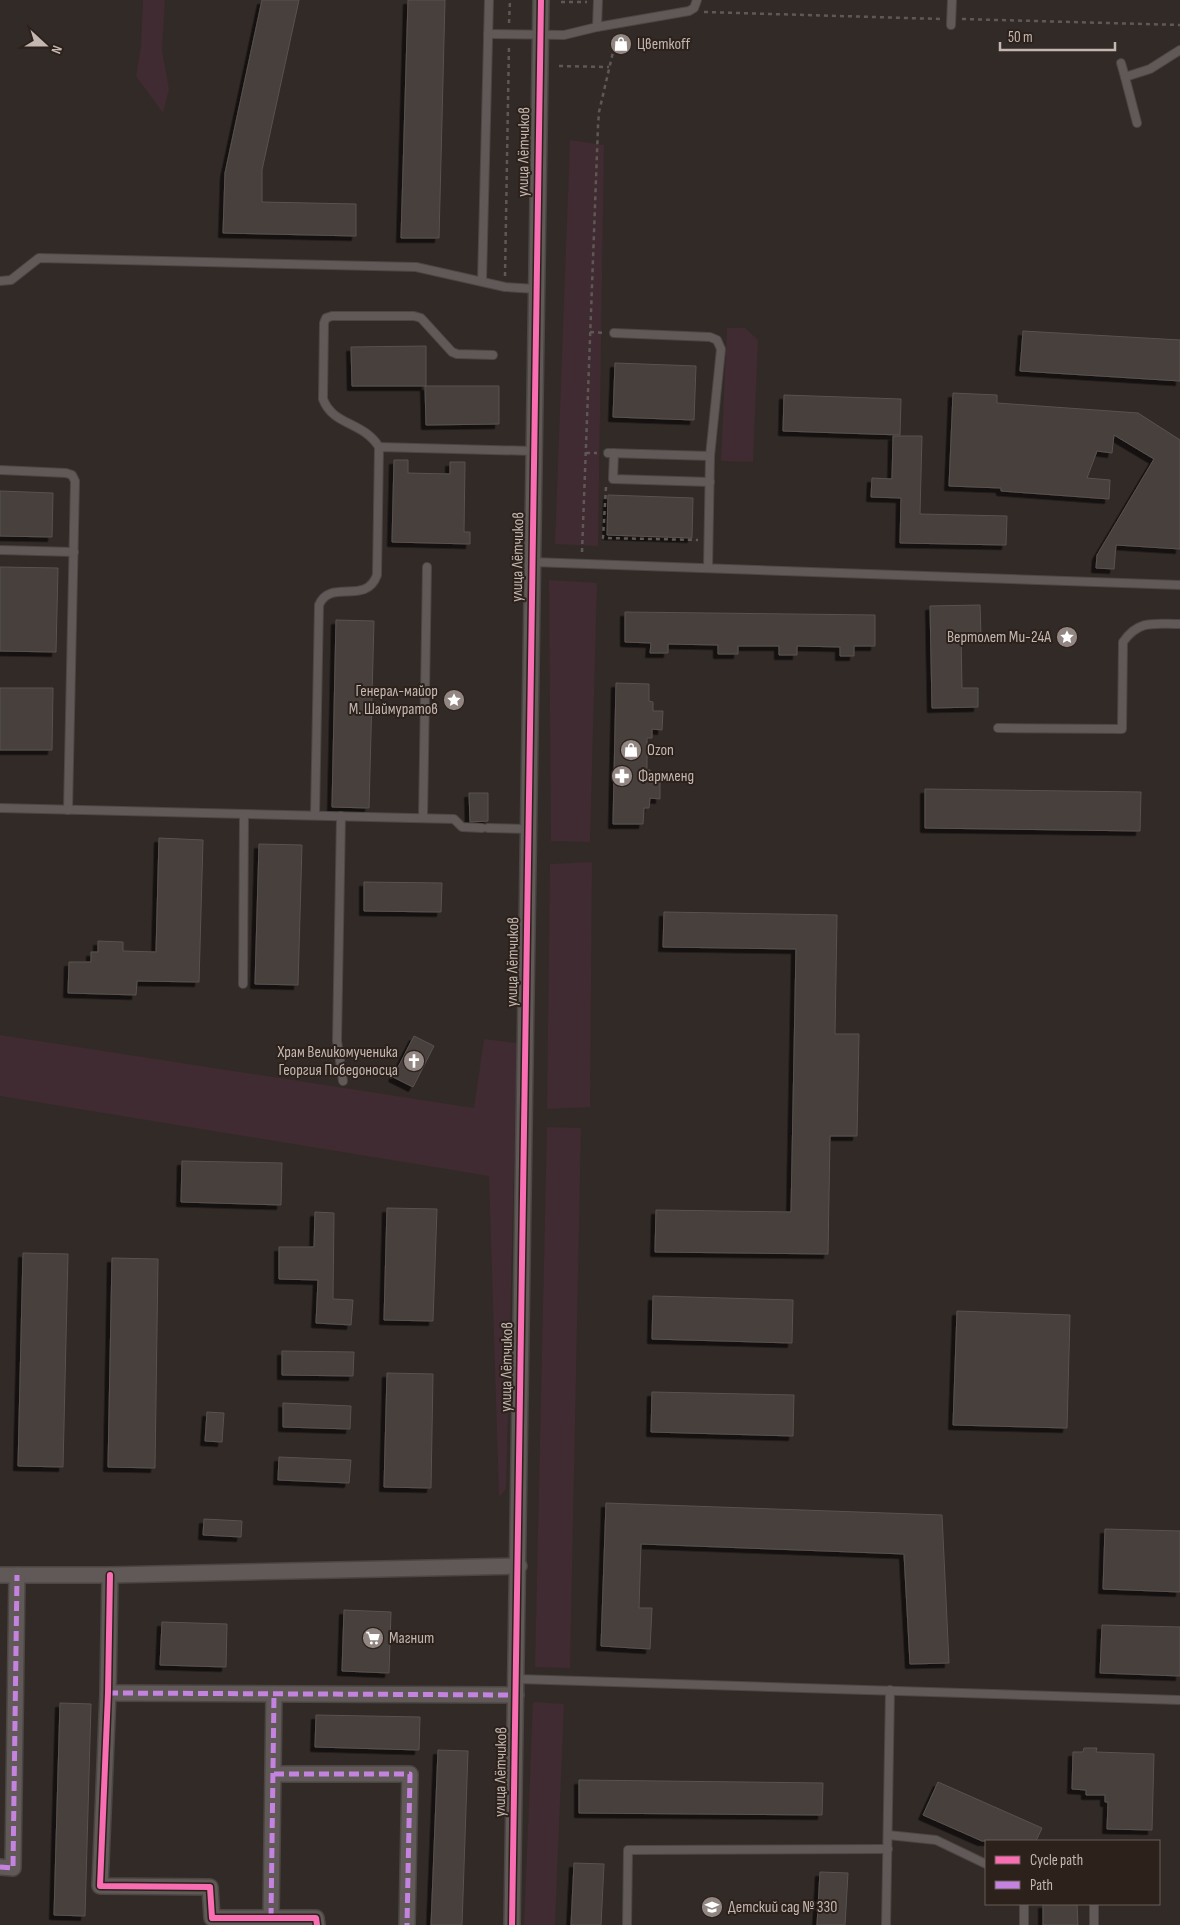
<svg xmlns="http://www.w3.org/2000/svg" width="1180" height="1925" viewBox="0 0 1180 1925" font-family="'Sofia Sans Condensed',sans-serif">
	<defs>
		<filter id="shadow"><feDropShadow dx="-4.5" dy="4.5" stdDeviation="0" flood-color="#0009"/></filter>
	</defs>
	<rect width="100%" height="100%" fill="#322a27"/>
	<g fill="#3f2b31">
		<path d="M143,0h22l-3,50 7,39 -6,24 -27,-37 5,-30z"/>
		<path d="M570,140l34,5 -6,401 -43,-2z"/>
		<path d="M727,328h18l13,12 -5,122 -32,-1z"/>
		<path d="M549,580l48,3 -7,259 -39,-1z"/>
		<path d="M592,862l-2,245 -43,2 3,-245z"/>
		<path d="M0,1035l474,73 10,-69 33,4 -11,446 -7,8 -10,-321 -489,-80z"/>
		<path d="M547,1127l34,1 -11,540 -35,-1z"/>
		<path d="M533,1702l31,2 -9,221h-31z"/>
	</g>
	<g fill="#463f3c" stroke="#5a524f" filter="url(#shadow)">
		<path d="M262,0h37l-37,170v32l94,2v32l-133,-3 2,-60z"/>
		<path d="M408,0h37l-6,238h-38z"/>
		<path d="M1023,331l157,9v41l-160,-10z"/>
		<path d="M426,346v40h-74l-1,-39z"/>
		<path d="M615,363l81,3 -2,54 -81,-3z"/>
		<path d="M425,386h74v38l-73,1z"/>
		<path d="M953,393l44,2v8l141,10 42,27v109l-64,-4 -2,24 -18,-1 1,-13 57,-96 -40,-24 -2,18 -15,-2 -10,27 23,2 -1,19 -108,-8v-3l-52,-2z"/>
		<path d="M784,395l117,4 -1,36 -117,-4z"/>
		<path d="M893,436h29l-2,78 87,2 -1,29 -106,-2 1,-45 -30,-1 1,-19 20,1z"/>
		<path d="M394,460h14v13l42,1v-12h15l-1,70h6v12l-78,-2z"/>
		<path d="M0,491l53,2 -1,44 -52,-1z"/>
		<path d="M608,495l85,3 -1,40 -85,-3z"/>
		<path d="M0,567l58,1 -2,84 -56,-1z"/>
		<path d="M980,605l1,31h-20l1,52h16v19l-46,1 -2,-102z"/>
		<path d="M625,612l250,3v31h-21v10h-14v-9l-43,-1v9h-18v-9h-41v8h-20v-9l-50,-1v9h-18l1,-10 -26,-1z"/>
		<path d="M336,620l38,1 -5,187 -37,-1z"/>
		<path d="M616,683l33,1v17l4,1v9h10l-1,19 -10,-1v9h-5v32h3v9h10v20l-10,-1 -1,10h-5l-1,16h-30z"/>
		<path d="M0,688h53l-1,62h-52z"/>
		<path d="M925,789l216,3 -1,39 -215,-3z"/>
		<path d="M469,793h19v28l-18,1z"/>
		<path d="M159,838l44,2 -4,142 -62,-1 -1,14 -68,-2 1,-31h22v-10h7v-11l25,1v9l33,1z"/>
		<path d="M259,844l43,1 -4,140 -43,-1z"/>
		<path d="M364,882l78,1 -1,29 -77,-1z"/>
		<path d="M664,912l173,3 -2,119h24l-2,102h-27l-2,118 -173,-2 1,-42 135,2 5,-263 -133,-2z"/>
		<path d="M414,1036l20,10 -21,41 -20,-10z"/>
		<path d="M182,1161l100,2 -1,42 -100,-3z"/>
		<path d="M387,1208l50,1 -4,112 -49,-1z"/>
		<path d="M315,1212l19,1 -1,86 20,1 -2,25 -35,-2 2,-43 -39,-1v-32h35z"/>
		<path d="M23,1253l45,1 -5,213 -45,-1z"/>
		<path d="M112,1258l46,1 -3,209 -47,-1z"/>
		<path d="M653,1296l140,4 -1,43 -140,-4z"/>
		<path d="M957,1311l113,4 -3,113 -114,-3z"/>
		<path d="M282,1351l72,1 -1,24 -71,-1z"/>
		<path d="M387,1373l46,1 -2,114 -47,-1z"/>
		<path d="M652,1392l142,3 -1,41 -142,-4z"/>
		<path d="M283,1403l68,3 -1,23 -67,-2z"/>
		<path d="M207,1412l17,1 -2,29 -17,-1z"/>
		<path d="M279,1457l72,3 -2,23 -71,-3z"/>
		<path d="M606,1503l336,12 7,148 -39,1 -6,-110 -263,-10 -2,64h13l-2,41 -49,-3z"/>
		<path d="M204,1519l38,2 -1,16 -38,-2z"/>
		<path d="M1105,1529l75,2v61l-77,-3z"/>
		<path d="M344,1610l47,2 -2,61 -47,-2z"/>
		<path d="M162,1622l65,2 -1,43 -66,-2z"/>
		<path d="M1102,1625l78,2v49l-80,-3z"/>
		<path d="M60,1703l31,1 -6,212 -31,-1z"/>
		<path d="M316,1715l104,2 -1,33 -104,-3z"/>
		<path d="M1084,1748h13l-1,4 58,2 -2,76 -45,-1 1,-27h-3v-7h-19v-5l-14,-1 1,-37h10z"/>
		<path d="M438,1750l30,1 -6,174h-31z"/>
		<path d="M579,1780l244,3 -1,32 -243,-2z"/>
		<path d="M938,1782l104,46 -6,13h-54l-59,-26z"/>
		<path d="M574,1863l30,1 -3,61h-30z"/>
		<path d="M820,1872l28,1 -3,52h-28z"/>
		<path d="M1043,1904h34l1,21h-35z"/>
	</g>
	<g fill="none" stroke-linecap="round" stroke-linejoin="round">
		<g stroke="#4b4643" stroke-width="10">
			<g id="service">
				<path d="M951,25l1,-25"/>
				<path d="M597,27l1,-27"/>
				<path d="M488,34l76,1 33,-8 92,-16 5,-3 3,-8"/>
				<path d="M1121,63l4,14"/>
				<path d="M1137,123l-12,-46 25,-8 30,-19"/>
				<path d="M0,281l11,-1 28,-22 377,9 89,20 31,2"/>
				<path d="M482,281l7,-281"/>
				<path d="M379,447c-16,-26 -46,-21 -56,-48l1,-76 2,-5 6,-2h82l7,2 31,34 5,2 36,1"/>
				<path d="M608,453l102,3 11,-107 -4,-9 -7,-3 -96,-4"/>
				<path d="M614,453l-1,26 97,3"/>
				<path d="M0,470l66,3 6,2 3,6 -7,329"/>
				<path d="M0,550l74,2"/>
				<path d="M532,562l648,23"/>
				<path d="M708,568l2,-112"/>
				<path d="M998,728l124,1 1,-87c16,-23 32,-18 57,-18"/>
				<path d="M0,808l454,11 8,8 20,1"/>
				<path d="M315,815l4,-210c11,-27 47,1 58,-30l2,-128 154,4"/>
				<path d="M341,816l-4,225 6,40"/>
				<path d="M423,818l4,-251"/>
				<path d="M488,828l40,1"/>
				<path d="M243,984l1,-170"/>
				<path d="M517,1679l663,21"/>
				<path d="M888,1835l48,5 50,24"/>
				<path d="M1024,1904v21"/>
				<path d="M627,1925l1,-75 260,-1"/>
				<path d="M886,1925l4,-235"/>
				<path d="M1094,1925v-21"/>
			</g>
		</g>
		<g stroke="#4b4643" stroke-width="18">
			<g id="minor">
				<path d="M0,1575h110l409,-9"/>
				<path d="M110,1575l-2,118 -8,193 110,1 2,31h104l1,7"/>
				<path d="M108,1693l408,2"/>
				<path d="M274,1774h136l-3,151"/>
				<path d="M0,1867l13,1 4,-293"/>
				<path d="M271,1918l3,-224"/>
				<path d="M512,1925l29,-1925"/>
			</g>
		</g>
		<g stroke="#5f5856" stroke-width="2.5" stroke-dasharray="4 4" stroke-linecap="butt">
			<path d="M561,2h26"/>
			<path d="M704,12l237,7"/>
			<path d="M962,19l218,6"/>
			<path d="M509,23l1,-23"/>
			<path d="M559,66l50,1"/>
			<path d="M505,276l4,-232"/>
			<path d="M590,332l14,1"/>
			<path d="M586,453h11"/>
			<path d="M606,487l-3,51 95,2"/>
			<path d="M582,552l16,-426 1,-14 18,-77"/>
		</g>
		<use href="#service" stroke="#605957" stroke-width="8"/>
		<use href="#minor" stroke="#605957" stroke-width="15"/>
		<g stroke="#c483df" stroke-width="5" stroke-dasharray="10 5" stroke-linecap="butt">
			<path d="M108,1693l408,2"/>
			<path d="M274,1774h136l-3,151"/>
			<path d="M0,1867l13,1 4,-293"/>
			<path d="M271,1918l3,-224"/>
		</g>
		<g stroke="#2c211b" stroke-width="9">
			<g id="cycleway">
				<path d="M110,1575l-2,118 -8,193 110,1 2,31h104l1,7"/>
				<path d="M512,1925l29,-1925"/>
			</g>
		</g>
		<use href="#cycleway" stroke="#f96db3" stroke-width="6"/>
	</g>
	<defs>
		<g id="shop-disc" transform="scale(1.125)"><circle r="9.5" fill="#918681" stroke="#2c211b"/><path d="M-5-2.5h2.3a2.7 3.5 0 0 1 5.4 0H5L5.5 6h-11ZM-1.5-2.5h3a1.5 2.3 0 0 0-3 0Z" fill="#fff"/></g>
		<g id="sight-disc" transform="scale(1.125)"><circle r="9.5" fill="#918681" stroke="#2c211b"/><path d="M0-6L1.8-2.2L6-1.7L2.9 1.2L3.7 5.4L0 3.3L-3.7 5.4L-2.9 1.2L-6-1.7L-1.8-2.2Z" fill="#fff"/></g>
		<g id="pharmacy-disc" transform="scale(1.125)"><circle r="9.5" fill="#918681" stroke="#2c211b"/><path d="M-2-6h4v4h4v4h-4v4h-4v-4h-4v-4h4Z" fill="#fff"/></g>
		<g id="church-disc" transform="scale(1.125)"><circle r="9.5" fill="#918681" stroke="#2c211b"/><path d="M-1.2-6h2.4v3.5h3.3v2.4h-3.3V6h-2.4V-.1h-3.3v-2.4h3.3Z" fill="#fff"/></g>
		<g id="supermarket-disc" transform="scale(1.125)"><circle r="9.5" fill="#918681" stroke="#2c211b"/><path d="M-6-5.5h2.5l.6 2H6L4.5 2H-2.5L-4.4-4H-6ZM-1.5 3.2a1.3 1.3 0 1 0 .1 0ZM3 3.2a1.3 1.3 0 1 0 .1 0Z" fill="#fff"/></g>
		<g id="school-disc" transform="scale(1.125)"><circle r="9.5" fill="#918681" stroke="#2c211b"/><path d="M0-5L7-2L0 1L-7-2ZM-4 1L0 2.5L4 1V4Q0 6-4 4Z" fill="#fff"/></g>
	</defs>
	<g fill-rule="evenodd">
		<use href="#shop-disc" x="621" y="44"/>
		<use href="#sight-disc" x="1067" y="637"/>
		<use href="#sight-disc" x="454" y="700"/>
		<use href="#shop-disc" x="631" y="750"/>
		<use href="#pharmacy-disc" x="622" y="776"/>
		<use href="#church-disc" x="414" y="1061"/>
		<use href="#supermarket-disc" x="373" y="1638"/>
		<use href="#school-disc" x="712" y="1907"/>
	</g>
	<g text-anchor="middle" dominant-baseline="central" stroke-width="4" stroke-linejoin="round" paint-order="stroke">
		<g font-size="16" fill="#c4b7b1" stroke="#2c211b" text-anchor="start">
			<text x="637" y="44">Цветкoff</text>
			<text x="1051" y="637" text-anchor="end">Вертолет Ми-24А</text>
			<text x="438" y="691" text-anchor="end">Генерал-майор<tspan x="438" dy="18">М. Шаймуратов</tspan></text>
			<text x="647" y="750">Ozon</text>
			<text x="638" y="776">Фармленд</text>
			<text x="398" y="1052" text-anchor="end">Храм Великомученика<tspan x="398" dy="18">Георгия Победоносца</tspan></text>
			<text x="389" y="1638">Магнит</text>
			<text x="728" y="1907">Детский сад № 330</text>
		</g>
		<g font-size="16" fill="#c4b7b1" stroke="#2c211b">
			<text transform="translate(524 152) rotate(-89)">улица Лётчиков</text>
			<text transform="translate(518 557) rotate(-89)">улица Лётчиков</text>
			<text transform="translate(513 962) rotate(-89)">улица Лётчиков</text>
			<text transform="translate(507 1367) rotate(-89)">улица Лётчиков</text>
			<text transform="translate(501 1772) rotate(-89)">улица Лётчиков</text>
		</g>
	</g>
	<rect x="985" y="1840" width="175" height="65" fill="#2c211b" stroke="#695d57"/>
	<rect x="995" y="1856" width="25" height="8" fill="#f96db3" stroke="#695d57"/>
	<text x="1030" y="1865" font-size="15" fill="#c4b7b1">Cycle path</text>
	<rect x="995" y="1881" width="25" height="8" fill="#c483df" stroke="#695d57"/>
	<text x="1030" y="1890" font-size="15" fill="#c4b7b1">Path</text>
	<g transform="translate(45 45) rotate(111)" stroke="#2c211b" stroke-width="4" paint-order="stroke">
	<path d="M0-4L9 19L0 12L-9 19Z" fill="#c4b7b1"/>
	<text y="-8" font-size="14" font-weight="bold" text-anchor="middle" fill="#c4b7b1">N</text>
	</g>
	<path d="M1000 42v8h115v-8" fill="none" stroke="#c4b7b1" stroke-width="2.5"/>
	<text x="1008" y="42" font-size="15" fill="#c4b7b1" stroke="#2c211b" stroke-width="4" paint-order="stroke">50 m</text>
</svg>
